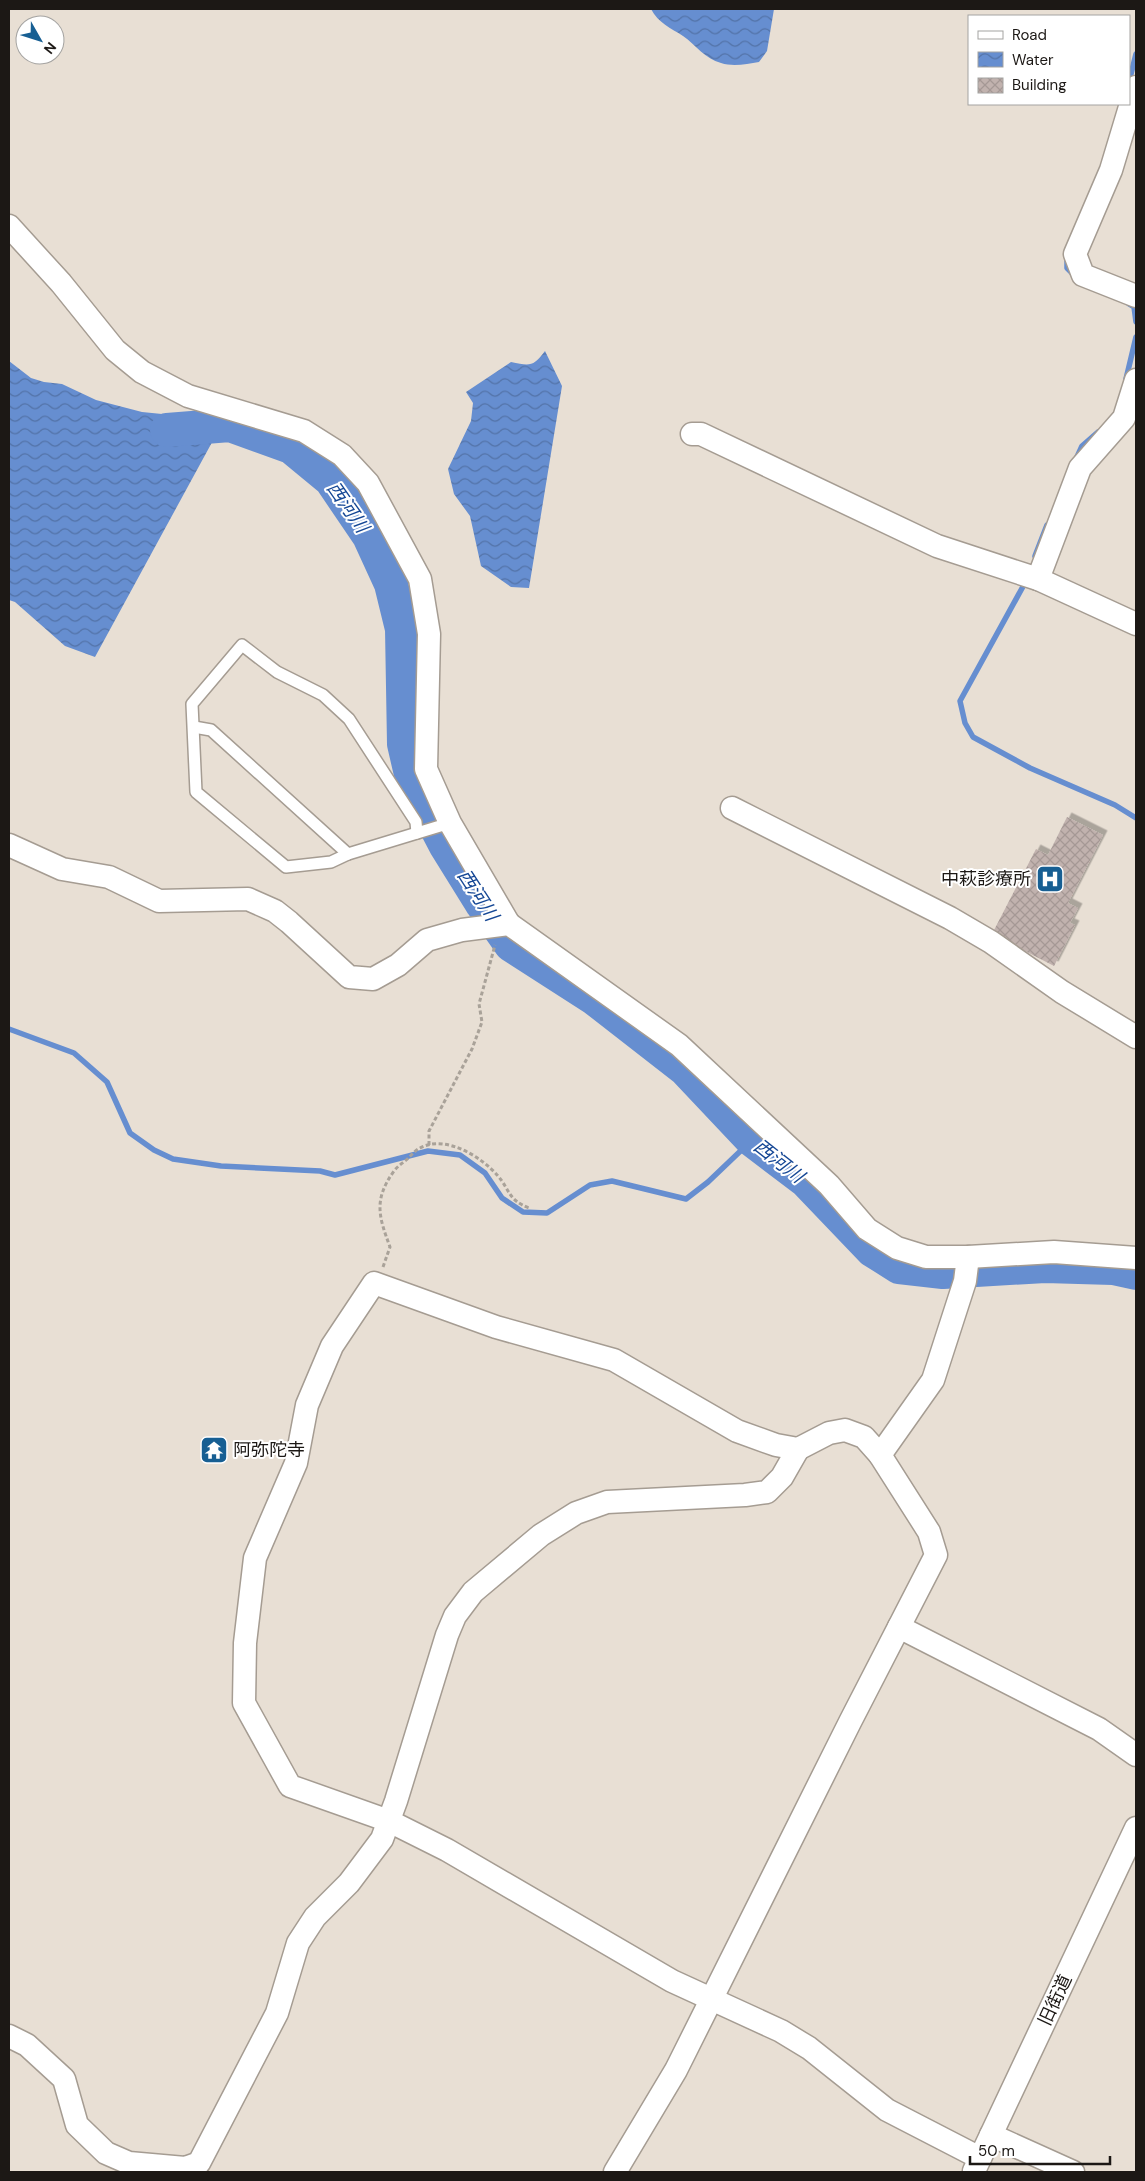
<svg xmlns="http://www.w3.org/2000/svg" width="1145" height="2181" viewBox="0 0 1145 2181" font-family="'DM Sans','Noto Sans JP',sans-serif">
	<defs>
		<pattern id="water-waves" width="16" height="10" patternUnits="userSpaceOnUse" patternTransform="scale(1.25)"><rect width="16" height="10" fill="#668ed0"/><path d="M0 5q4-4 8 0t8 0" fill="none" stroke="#5373a8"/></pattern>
		<pattern id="building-cross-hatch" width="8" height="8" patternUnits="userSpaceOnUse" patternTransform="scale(1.25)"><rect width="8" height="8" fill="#c1b2ae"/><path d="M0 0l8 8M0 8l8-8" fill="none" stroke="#a59895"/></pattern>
		<filter id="shadow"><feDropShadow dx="4.5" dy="-4.5" stdDeviation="0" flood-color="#0004"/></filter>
	</defs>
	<rect width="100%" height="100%" fill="#e8dfd4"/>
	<g fill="url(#water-waves)">
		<path d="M651,9h123l-7,42 -8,11c-12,2 -26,5 -38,1 -16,-4 -25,-18 -38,-27 -12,-8 -25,-13 -32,-27z"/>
		<path d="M545,351l17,35 -33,202 -18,-1 -30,-21 -11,-50 -16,-22 -6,-25 23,-48 2,-18 -7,-11 45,-30c19,4 22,5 34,-11z"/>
		<path d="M9,361l22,17 13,4 18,2 34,16 46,12 30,3 11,-3 30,14 3,9 -121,222 -30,-11 -50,-44 -6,-2z"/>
	</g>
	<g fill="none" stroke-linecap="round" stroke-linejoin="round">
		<g stroke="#668ed0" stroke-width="5.5">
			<path d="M1129,82l7,-28"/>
			<path d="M1067,258v10l8,8"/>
			<path d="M1129,304l5,3 2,15"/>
			<path d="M1126,379l10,-42"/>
			<path d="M1077,457l5,-11 16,-14"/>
			<path d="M1035,556l12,-31"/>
			<path d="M1026,581l-66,120 5,22 8,14 57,31 85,37 21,13"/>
			<path d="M9,1029l65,24 33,29 23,51 24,17 19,9 48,7 99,5 15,4 93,-24 32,4 25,18 17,25 21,14 24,1 43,-28 22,-4 74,18 22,-17 44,-42"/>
		</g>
		<path stroke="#668ed0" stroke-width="34" d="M167,430l63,-5 61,22 40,33 38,56 22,48 11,45 2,115 9,39 33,63 36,58 29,41 84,54 90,70 67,71 54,41 66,69 27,17 44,5 102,-6 68,2 23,5"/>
	</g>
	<path fill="url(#building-cross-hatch)" filter="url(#shadow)" d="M1067,817l36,18 -35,68 10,5 -8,15 5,2 -21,41 -62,-32 44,-85 12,6z"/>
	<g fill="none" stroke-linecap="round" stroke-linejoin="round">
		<g stroke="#a59c92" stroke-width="14">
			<g id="service">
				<path d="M194,727l17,3 137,124 102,-31"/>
				<path d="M348,854l-17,8 -45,5 -90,-75 -4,-88 50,-59 35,27 46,23 26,24 67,103 1,11"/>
			</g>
		</g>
		<g stroke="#a59c92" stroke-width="25">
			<g id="minor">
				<path d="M1136,87l-25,83 -36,84 8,21 53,21"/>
				<path d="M9,226l52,57 54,67 27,22 46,24 116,35 38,24 26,28 52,96 9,55 -3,135 24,54 59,101"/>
				<path d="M692,434h9l236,112 101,33 98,45"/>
				<path d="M1038,579l42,-111 44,-50 12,-38"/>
				<path d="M732,808l218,110 41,24 71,50 74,45"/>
				<path d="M9,845l53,24 47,8 50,24 89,-2 27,12 14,11 60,55 24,2 25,-14 29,-25 35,-10 47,-6 170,121 150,140 38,44 30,19 29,9h42l86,-5 82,6"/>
				<path d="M880,1455l-16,-18 -19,-7 -16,3 -31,16 -22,-4 -39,-14 -123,-71 -118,-33 -122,-44 -42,63 -25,59 -11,58 -41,95 -10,85 -1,60 46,83 99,35 58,29 225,131 109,50 28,17 78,62 93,48"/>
				<path d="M899,1627l200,102 37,26"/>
				<path d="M9,2036l18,9 37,34 13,46 29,28 23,10 56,5 14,-5 78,-150 21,-70 17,-26 34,-34 33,-44 14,-38 51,-166 8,-19 18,-24 68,-57 35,-22 31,-11 138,-7 22,-3 15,-15 16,-28"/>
				<path d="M991,2135l82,37"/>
				<path d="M974,2171l162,-343"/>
				<path d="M615,2172l61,-102 174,-348 86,-167 -7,-23 -49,-77 53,-75 32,-99 3,-24"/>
			</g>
		</g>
		<g stroke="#a9a299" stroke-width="3" stroke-dasharray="4 2.5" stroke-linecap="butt">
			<path d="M429,1145v-14l43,-82 10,-27 -3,-18 16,-59"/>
			<path d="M383,1267l7,-20c-11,-30 -17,-47 4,-76 3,-4 7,-7 11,-10 5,-4 9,-10 15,-13 25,-14 62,9 78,28 12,14 10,24 31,32"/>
		</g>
		<use href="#service" stroke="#fff" stroke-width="11"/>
		<use href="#minor" stroke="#fff" stroke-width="22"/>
	</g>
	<defs>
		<g id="hospital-square" transform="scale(1.4375)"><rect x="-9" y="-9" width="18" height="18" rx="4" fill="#175f93" stroke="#fff"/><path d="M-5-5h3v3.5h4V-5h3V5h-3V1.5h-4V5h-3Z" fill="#fff"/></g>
		<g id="temple-square" transform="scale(1.4375)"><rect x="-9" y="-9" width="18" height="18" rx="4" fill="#175f93" stroke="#fff"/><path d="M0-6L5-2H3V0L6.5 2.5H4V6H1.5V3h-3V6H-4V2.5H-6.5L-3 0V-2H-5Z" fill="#fff"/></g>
	</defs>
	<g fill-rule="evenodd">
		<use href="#hospital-square" x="1050" y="879"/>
		<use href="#temple-square" x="214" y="1450"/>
	</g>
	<g text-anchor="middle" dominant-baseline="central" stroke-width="4" stroke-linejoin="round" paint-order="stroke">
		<g font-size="18" fill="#1c1815" stroke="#fff" text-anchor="end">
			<text x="1031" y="879">中萩診療所</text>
			<text x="233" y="1450" text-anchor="start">阿弥陀寺</text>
		</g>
		<g font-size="18" fill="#1c1815" stroke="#fff">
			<text transform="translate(1055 2000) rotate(-65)">旧街道</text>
		</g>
		<g font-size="19" font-style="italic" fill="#154795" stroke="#fff">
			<text transform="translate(348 507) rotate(55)">西河川</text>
			<text transform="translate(478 895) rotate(57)">西河川</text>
			<text transform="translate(779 1161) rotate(38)">西河川</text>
		</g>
	</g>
	<rect width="1145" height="2181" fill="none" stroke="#1c1815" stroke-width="20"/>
	<rect x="968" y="15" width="162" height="90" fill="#ffffff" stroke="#a4a3a1"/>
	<rect x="978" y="31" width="25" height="8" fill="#ffffff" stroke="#a4a3a1"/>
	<text x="1012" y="40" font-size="15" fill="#1c1815">Road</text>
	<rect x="978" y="52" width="25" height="15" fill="url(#water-waves)" stroke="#a4a3a1"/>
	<text x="1012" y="65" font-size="15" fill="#1c1815">Water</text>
	<rect x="978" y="78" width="25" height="15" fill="url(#building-cross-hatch)" stroke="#a4a3a1"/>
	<text x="1012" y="90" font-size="15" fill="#1c1815">Building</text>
	<g transform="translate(40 40) rotate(129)"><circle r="24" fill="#ffffff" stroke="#a4a3a1"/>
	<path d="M0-4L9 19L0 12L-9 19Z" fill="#175f93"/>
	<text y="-8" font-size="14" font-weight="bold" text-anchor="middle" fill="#1c1815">N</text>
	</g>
	<path d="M970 2156v8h140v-8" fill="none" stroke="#1c1815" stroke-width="2.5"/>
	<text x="978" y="2156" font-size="15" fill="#1c1815" stroke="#ffffff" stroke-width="4" paint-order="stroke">50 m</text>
</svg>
